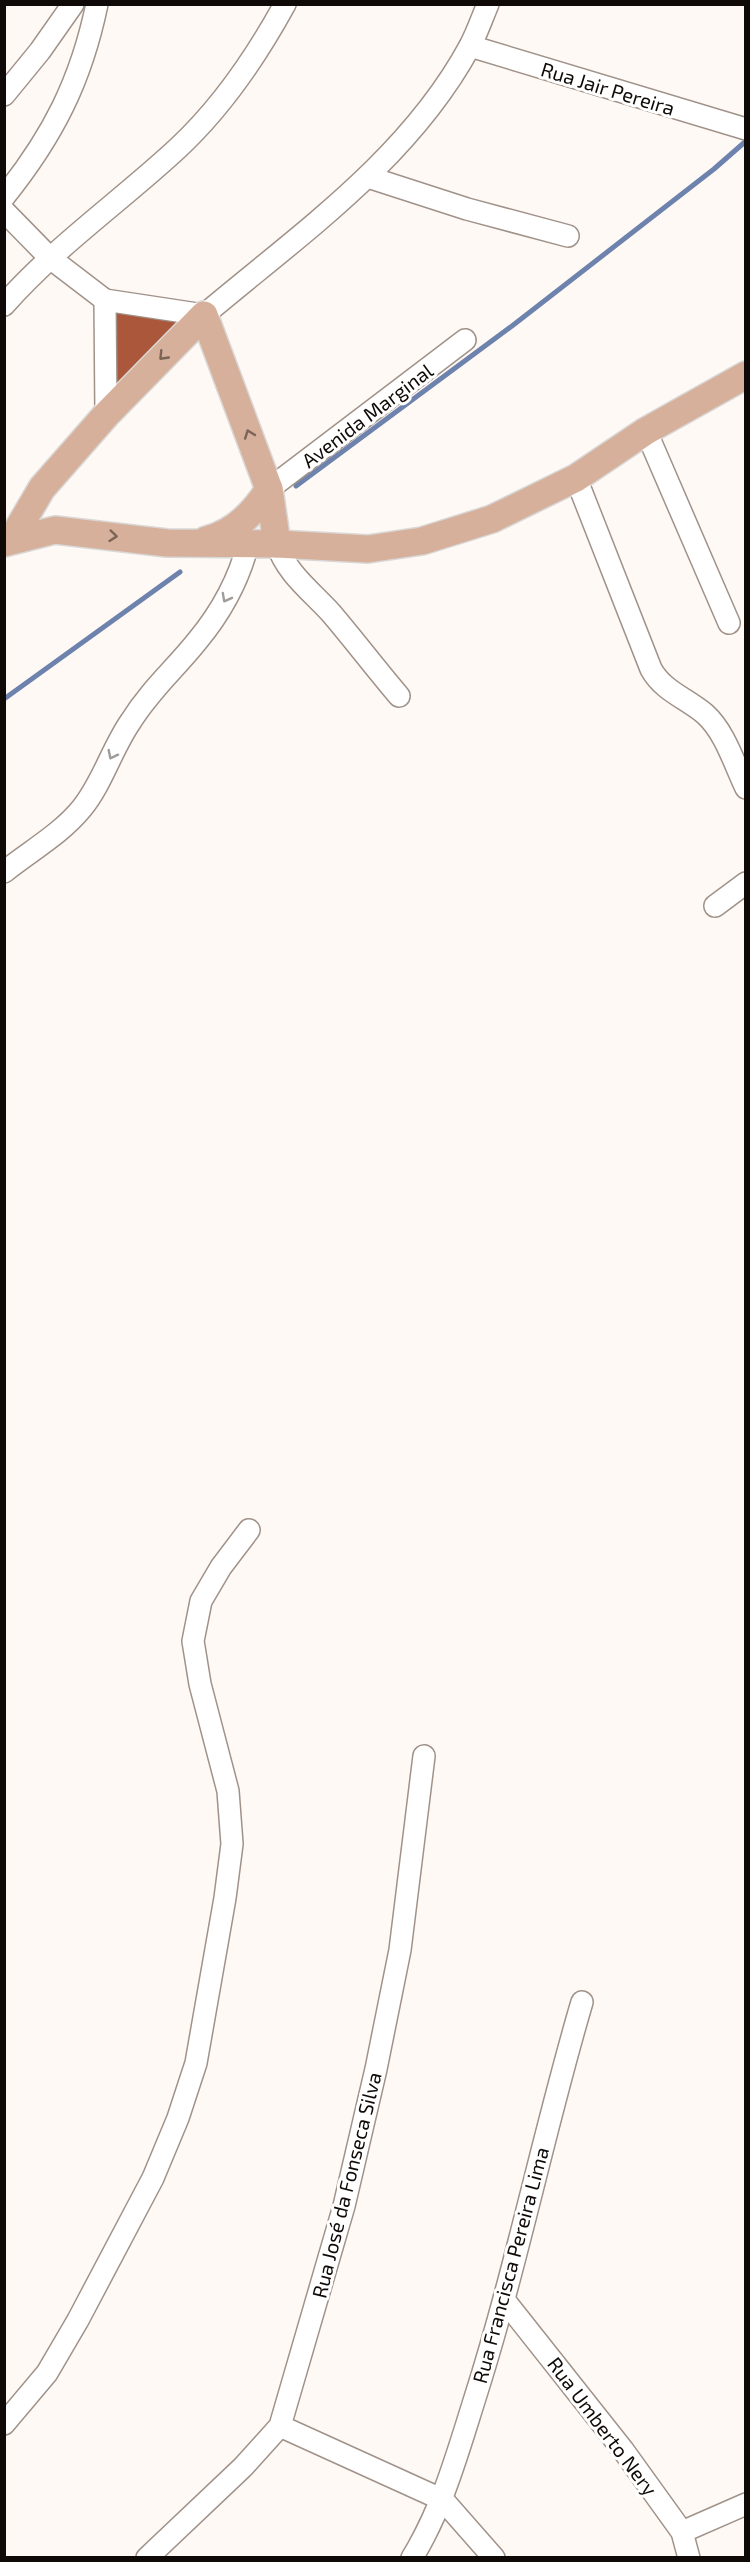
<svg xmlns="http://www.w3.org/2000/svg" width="750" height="2562" viewBox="0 0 750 2562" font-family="'Exo 2',sans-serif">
	<rect width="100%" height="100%" fill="#fff9f5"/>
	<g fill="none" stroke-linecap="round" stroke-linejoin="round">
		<g stroke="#6d83ad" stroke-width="5">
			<path d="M296,486l216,-160 202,-157 32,-28"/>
			<path d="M4,699l176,-127"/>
		</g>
	</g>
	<path fill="#ab573b" d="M114,313l79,8 -79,69z"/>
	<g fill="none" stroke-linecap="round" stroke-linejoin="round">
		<g stroke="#a09289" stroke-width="24">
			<g id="minor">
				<path d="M470,46l276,83"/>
				<path d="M4,95l36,-44 33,-47"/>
				<path d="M368,177l99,32 101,27"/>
				<path d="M4,197c49,-61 77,-116 93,-193"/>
				<path d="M4,211l46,47 55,42"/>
				<path d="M4,305c52,-59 117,-104 174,-157 44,-41 78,-91 107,-144"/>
				<path d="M106,415l-1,-115 99,15c96,-81 205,-156 266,-269 7,-13 12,-28 18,-42"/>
				<path d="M646,431l83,192"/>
				<path d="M576,478l75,191c12,22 35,29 54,45 20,18 29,49 41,74"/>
				<path d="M269,489l196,-149"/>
				<path d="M277,544c9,29 34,47 54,69 23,27 45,56 68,83"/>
				<path d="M4,872c26,-21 57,-38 78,-64 21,-26 30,-60 49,-87 20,-32 44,-52 67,-81 23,-28 41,-61 50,-96"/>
				<path d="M715,906l31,-23"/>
				<path d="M505,2301l118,149 59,82 7,26"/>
				<path d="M4,2424l43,-51 31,-53 75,-142 25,-60 18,-55 29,-165 7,-54 -4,-53 -28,-107 -7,-43 8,-40 20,-34 28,-37"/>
				<path d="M280,2426l163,74 51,58"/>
				<path d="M682,2532l64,-28"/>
				<path d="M147,2558l96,-91 37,-41 64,-220 32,-137 24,-119 24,-194"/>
				<path d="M412,2558c30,-49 45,-103 62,-157 42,-131 69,-267 108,-399"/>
			</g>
		</g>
		<g stroke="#d9d8d7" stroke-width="30">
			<g id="major">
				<path d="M12,539l30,-51 64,-73 98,-100 65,174 8,55"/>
				<path d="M206,540c29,-7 48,-27 63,-51"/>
				<path d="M4,543l51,-13 112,13 110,1 91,5 54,-8 70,-22 84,-41 70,-47 100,-56"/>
			</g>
		</g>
		<use href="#minor" stroke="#fff" stroke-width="21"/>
		<use href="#major" stroke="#d6b09a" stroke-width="27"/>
	</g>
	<defs><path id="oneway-chevron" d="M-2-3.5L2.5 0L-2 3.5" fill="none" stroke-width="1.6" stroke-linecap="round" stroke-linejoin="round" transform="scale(1.5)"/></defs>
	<g stroke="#7c6558">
		<use href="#oneway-chevron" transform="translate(163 356) rotate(134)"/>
		<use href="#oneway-chevron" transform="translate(249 434) rotate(-110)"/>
		<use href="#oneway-chevron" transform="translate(113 536) rotate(6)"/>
	</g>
	<g stroke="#9f9d9c">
		<use href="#oneway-chevron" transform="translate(226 598) rotate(118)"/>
		<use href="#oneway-chevron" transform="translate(112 755) rotate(117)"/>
	</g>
	<g text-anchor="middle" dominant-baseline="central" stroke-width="6" stroke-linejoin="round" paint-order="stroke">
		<g font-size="20" fill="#0f0a07" stroke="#fff">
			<text transform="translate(608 88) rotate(17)">Rua Jair Pereira</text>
			<text transform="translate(367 415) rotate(-37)">Avenida Marginal</text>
			<text transform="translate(346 2185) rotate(-76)">Rua José da Fonseca Silva</text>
			<text transform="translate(510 2265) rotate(-75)">Rua Francisca Pereira Lima</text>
			<text transform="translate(603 2426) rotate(53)">Rua Umberto Nery</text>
		</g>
	</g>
	<rect width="750" height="2562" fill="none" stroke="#0f0a07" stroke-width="12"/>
</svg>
